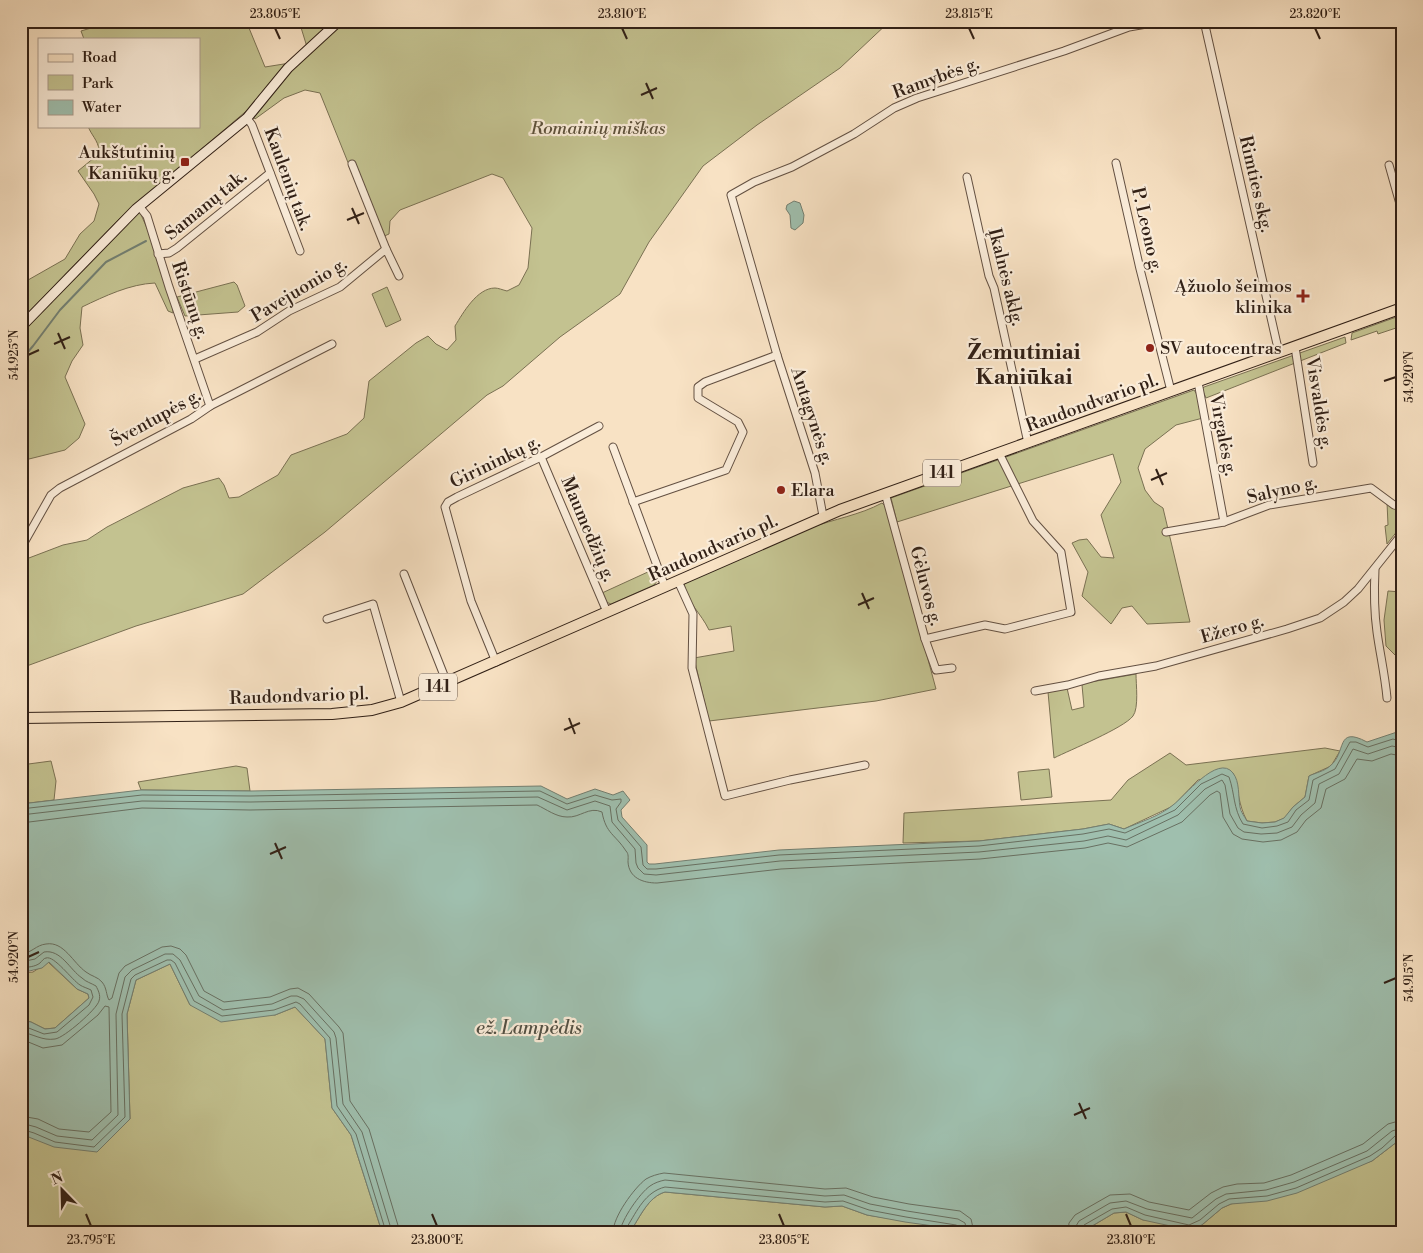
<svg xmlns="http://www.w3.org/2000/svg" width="1423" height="1253" viewBox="0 0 1423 1253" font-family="'Libre Bodoni',serif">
	<rect width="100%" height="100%" fill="#f8e2c4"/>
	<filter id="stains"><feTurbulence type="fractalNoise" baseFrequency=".004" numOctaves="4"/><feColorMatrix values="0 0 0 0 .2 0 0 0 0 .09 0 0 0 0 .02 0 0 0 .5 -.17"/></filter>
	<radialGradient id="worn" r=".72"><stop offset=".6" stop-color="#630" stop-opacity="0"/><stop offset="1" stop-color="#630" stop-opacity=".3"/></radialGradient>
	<g fill="#c3c290" stroke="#7a7153">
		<path d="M114,21h135v7l16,39 25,-4 -39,44 -132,112 -98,101v-36l44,-25 15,-25 14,-13 5,-17 -5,-10 -16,-23 17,-14 4,-7c-1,-10 -8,-15 -11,-24h111v-87h-115l-3,-8z"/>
		<path d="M299,21h36l-28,26z"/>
		<path d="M345,21h545l-50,47 -83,57 -54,41 -54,76 -29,52 -60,43 -57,49 -16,9 -162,137 -82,62 -107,32 -112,41 -3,-1v-105l42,-16 24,-5 20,-13 76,-39 36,-10 5,7 5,13 10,-1 39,-22 13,-20 56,-21 17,-16 5,-37 47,-38 12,-7 8,8 11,6 9,-10 -1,-14c8,-13 22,-38 40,-38 3,0 8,2 12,3l12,-6 9,-17 4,-40 -29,-50 -11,-4 -92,36 -10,11 -1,13 -7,3 -33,-72 -29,-72 -15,-3 -21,8 -29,21 -2,-3 39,-47z"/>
		<path d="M139,210l11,25 23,72v6l-5,-2 -13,-28c-25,1 -50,13 -73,24l-2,21 3,17 -11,16 -7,16 20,47 -6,14 -14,12 -44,11v-131z"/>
		<path d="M234,282l3,3 8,21 -7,6 -53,4 -8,-19z"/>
		<path d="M387,287l14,33 -15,7 -14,-33z"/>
		<path d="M1402,315v11l-24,8 -1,-3 -26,9 1,-7z"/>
		<path d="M1345,337l1,6 -140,55 -4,-9 2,-2z"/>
		<path d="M1194,390l4,6 5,22 -27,7 -31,24 -7,19 7,22 9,12 9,6 27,114 -43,2 -15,-18 -10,2 -11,16 -29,-28 6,-24 -16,-29 7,-3 8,-1 14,18 13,1 -13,-43 20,-33 -8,-28 -216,68 -6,-24z"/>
		<path d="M1387,502l15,8v15l-15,19 -2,-18 3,-1z"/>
		<path d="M882,503l5,5 49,181 -60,12 -167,20 -15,-63 40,-7 -3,-25 -22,4c-8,-17 -22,-27 -25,-47 42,-18 84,-38 126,-55 24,-9 50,-13 72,-25z"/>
		<path d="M655,567l3,13 -4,5 -43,19 -5,-2 -4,-9 48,-22v-2z"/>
		<path d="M1388,591l14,1v67l-2,1 -14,-14 -2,-26z"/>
		<path d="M1136,674c0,10 3,34 -3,42 -9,12 -63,34 -79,42l-6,-66 19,-4 5,22 12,-3 -2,-22 3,-2z"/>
		<path d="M1325,748l15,3 -9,15 -22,10 -4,21 -12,10 -8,11 -10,4 -13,1 -15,-2c-9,-17 -8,-30 -14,-48l-35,7 -25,26 -49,23 -15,-5 -26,5 -104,12 -76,2 1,-30 207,-13 17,-20 42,-27 16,12z"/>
		<path d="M51,761l5,20 -2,19 -33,4v-39z"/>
		<path d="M236,766l11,2 3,23 -109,-1 -3,-8z"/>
		<path d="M1049,769l3,28 -31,3 -3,-28z"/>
		<path d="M48,962l29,27 11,5 1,4 -34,30 -10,1 -14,-7 -10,-2v-47l12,-1z"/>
		<path d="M170,964l20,41 85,10 20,-8 30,32 7,69 19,27 31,97h-361v-98l11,3 98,-18 -3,-105 9,-34z"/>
		<path d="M1402,1138v94h-320l32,-19 12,-1 17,8 60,4 19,-16 9,-4 141,-43z"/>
		<path d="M665,1192l160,15 17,-1 25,9 109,17h-346c10,-15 18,-35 35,-40z"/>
	</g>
	<g fill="#9fbfae" stroke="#737f71">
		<path d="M794,201l6,2 4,12 -1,8 -8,7 -4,-2 -1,-13 -4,-6 1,-4z"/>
		<path d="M1397,732l5,8v398l-30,23 -75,32 -30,8 -36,3 -9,4 -19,16 -7,5 -7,1 -46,-10 -17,-8 -12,1 -32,19h-106l-71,-10 -38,-7 -25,-9 -17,1 -160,-15c-17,5 -25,25 -35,40h-248l-31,-97 -19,-27 -7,-69 -30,-32 -20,8 -54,7 -31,-17 -20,-41 -34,16 -9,34 3,105 -33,33 -43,-5 -33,-13v-114l10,2 14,7 10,-1 34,-30 -1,-4 -11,-5 -28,-27 -7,6 -21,5v-169l120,-14 109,1 291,-5 26,13 28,-10 18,6 10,-4 7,9 -9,10 1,7 25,28v17l2,2h6l124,-14 200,-9 104,-12 26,-5 15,5c16,-7 36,-13 49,-24 10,-7 45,-52 60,-32 7,9 5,23 7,34 1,5 4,9 7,14l15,2 13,-1 9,-4 9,-11 12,-10 4,-21c6,-3 16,-5 21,-10 17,-13 5,-41 37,-24z"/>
	</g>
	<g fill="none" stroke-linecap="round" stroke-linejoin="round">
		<g stroke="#687062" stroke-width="1">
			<path d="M21,809l121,-14 108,1 290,-5 27,13 28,-9 17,5 9,-1v3l-5,7 2,11 23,27 2,18 4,4h9l123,-14 200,-9 104,-12 26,-5 16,4 50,-23 26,-26 21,-10 7,3c6,17 4,31 14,47l19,4 15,-2 11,-4 8,-12 13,-10 4,-20 22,-11 15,-27h6l12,5 25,-8 9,3"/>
			<path d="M21,815l121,-14 108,1 288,-5 29,13 28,-9 15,5 2,16 23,27 1,14 2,5 6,6 12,1 124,-14 199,-9 105,-11 24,-5 18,4 52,-25 27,-26 17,-9 3,5 5,29 8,14 6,4 17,2 16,-1 15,-6 9,-12 14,-12 4,-19 20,-10 14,-25 15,5 24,-8 10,2"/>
			<path d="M21,823l121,-15 108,2 287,-5c9,4 19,12 30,12 13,1 22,-11 35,-5 4,22 13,22 24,39 3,3 2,7 2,11 1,16 15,21 29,21l124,-14 199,-10 105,-11 23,-5 19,4 55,-25 28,-27 7,-4 3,2 3,24 10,17 9,5 21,3 18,-2 16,-8 9,-12 15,-12 5,-19 19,-10 12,-20 15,2 19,-7 11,2"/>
			<path d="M21,954c11,-1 15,-9 25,-10 18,-3 27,19 40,28 5,4 12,5 16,10 5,6 4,13 7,18l3,-2 7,-25 6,-7 37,-19 9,-1 9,3 6,6 18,36 20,11 46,-5 20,-8 8,-1 11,6 30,33 4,6 7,68 19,28 31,103"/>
			<path d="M21,962l14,-3 9,-7c17,-3 26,18 38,26 4,4 9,5 14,8 2,4 5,9 3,15 -2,8 -35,37 -44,38 -13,2 -21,-5 -34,-7"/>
			<path d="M21,968c7,-1 14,-1 19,-5 2,-2 4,-5 6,-5 8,-3 26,22 34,27 3,2 7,3 11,5l2,7 -4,8 -32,27 -13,2 -23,-9"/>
			<path d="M21,1039l22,9 19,-3 36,-30 7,-9 4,1 2,105 -22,20 -30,-3 -21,-10 -17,-3"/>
			<path d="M21,1123l15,4 21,9 35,4 26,-25 -2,-101 9,-37 7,-7 33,-16h8l7,6 19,36 24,14 49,-6 19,-8h6l7,3 30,33 2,6 7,66 19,28 30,100"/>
			<path d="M21,1129l13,4 21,9 39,5 31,-30 -3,-103 9,-35 4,-4 32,-15h4l4,3 19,38 28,15 52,-6 22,-8 4,2 30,34 7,68 19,28 30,98"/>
			<path d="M613,1232c0,-15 21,-44 33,-53 5,-3 12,-5 18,-6l161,16 21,-1 27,9 36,7 51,7 11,8 3,13"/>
			<path d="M620,1232c1,-12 20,-39 30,-46 4,-3 10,-5 15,-6l160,16 19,-1 26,9 37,7 51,8 7,4 2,9"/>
			<path d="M626,1232l1,-5c10,-16 18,-35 38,-40l160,15 18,-1 26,9 37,7 50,8 4,2v5"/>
			<path d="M1068,1232l1,-9 6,-8 35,-20 20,-1 19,8 40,8 22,-17 12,-6 14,-3 27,-1 27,-8 72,-31 25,-20 14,-4"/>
			<path d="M1075,1232l1,-6 3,-5 31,-18 16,-2 21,8 45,9 24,-19 10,-5 40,-4 28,-8 73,-31 25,-20 10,-3"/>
			<path d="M1081,1232l3,-7 28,-16 14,-2 19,8 44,10 11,-5 19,-16 10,-5 38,-3 29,-8 74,-32 12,-8 13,-12 7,-2"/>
		</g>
		<path stroke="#737f71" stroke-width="2" d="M21,360l12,-14 27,-36 46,-48 40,-21"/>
		<g stroke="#635042" stroke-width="9">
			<g id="street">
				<path d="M1204,21l75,332"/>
				<path d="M247,118l5,7 48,126"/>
				<path d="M1116,163l24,106 31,122"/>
				<path d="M352,164l34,85"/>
				<path d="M1389,165l13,46"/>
				<path d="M967,177l22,99 5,12 34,155"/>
				<path d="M139,206l8,10 22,71 41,119"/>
				<path d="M158,254l11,-1 8,-5 93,-75"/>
				<path d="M1295,347l18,116"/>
				<path d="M195,359l62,-27 32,-21 51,-24 46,-38 13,27"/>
				<path d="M1198,382l26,140"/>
				<path d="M613,447l52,140"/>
				<path d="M541,457l66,155"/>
				<path d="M885,493l40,146 10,28 1,3 16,-2"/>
				<path d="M633,502l93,-32 17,-38 -5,-10 -40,-24v-11l7,-5 72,-27"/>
				<path d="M823,516l-8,-43 -38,-118 -46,-160 23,-13 38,-15 62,-33 40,-26 23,-10 147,-47 65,-24 35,-6"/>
				<path d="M1166,532l58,-10 45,-17 102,-17 23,17 8,2"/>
				<path d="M21,548l30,-53 9,-7 131,-69 19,-13 122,-62"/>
				<path d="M1375,569c-1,21 -1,42 2,63 3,22 8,43 10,66"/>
				<path d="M404,574l43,109"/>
				<path d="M678,581l15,33 -1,54 33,128 65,-16 75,-15"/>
				<path d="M327,619l46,-15 28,98"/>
				<path d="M925,639l60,-14 20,4 66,-17 -10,-60 -28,-31 -34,-68"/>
				<path d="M496,662l-25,-61 -26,-94 3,-5 9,-5 84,-40 58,-31"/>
				<path d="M1035,691l33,-6 31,-9 57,-10 131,-37 33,-11 24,-16 14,-13 44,-55"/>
			</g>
		</g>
		<g stroke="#312016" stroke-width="11">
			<path id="secondary" d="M21,327l115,-118 111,-91 41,-50 51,-47"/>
		</g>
		<g stroke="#312016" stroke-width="12">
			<path id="primary" d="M21,718l311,-4 40,-4 29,-8 439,-192 562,-202"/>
		</g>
		<use href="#street" stroke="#faecd9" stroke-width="7"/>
		<use href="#secondary" stroke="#faecd9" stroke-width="9"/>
		<use href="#primary" stroke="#f8e2c4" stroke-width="10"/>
	</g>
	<path fill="none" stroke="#312016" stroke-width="2" d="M275,28l5,11M622,28l5,11M969,28l5,11M1315,28l5,11M646,83l7,16M641,95l16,-7M352,208l7,16M347,220l17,-7M58,333l7,16M54,344l16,-7M28,355l11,-5M1384,381l12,-4M1156,469l7,16M1151,480l16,-7M862,593l7,16M858,605l16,-7M569,718l6,16M564,730l16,-7M275,843l7,16M270,854l16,-7M28,957l11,-5M1384,983l12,-5M1079,1103l7,16M1074,1115l16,-7M86,1214l5,12M432,1214l5,12M779,1214l5,12M1126,1214l5,12"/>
	<g fill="#8f2418" stroke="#faecd9" stroke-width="2">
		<rect x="180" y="157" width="10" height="10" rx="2.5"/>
		<path d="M1300.5 288.5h5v5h5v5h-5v5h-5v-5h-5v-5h5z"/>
		<circle cx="1150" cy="348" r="5"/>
		<circle cx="781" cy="490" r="5"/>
	</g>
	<g text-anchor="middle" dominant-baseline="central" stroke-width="4.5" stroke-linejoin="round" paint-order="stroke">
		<g fill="#faecd9" stroke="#6d5d50" stroke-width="1">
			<rect x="923" y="459.5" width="38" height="27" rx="4"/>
			<rect x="419" y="673.5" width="38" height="27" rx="4"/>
		</g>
		<g font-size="16" font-weight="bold" fill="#312016">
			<text x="942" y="473">141</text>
			<text x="438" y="687">141</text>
		</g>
		<g font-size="18" fill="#312016" stroke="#faecd9">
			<text transform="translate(936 78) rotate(-20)">Ramybės g.</text>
			<text transform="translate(288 179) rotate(70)">Kaulenių tak.</text>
			<text transform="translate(1256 184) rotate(77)">Rimties skg.</text>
			<text transform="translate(206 205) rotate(-39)">Samanų tak.</text>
			<text transform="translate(1147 230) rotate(77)">P. Leono g.</text>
			<text transform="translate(1006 277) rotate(76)">Įkalnės aklg.</text>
			<text transform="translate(299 290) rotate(-31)">Pavejuonio g.</text>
			<text transform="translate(190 300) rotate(71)">Ristūnų g.</text>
			<text transform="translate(1092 403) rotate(-20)">Raudondvario pl.</text>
			<text transform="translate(1319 403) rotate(81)">Visvaldės g.</text>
			<text transform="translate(812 416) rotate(72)">Antagynės g.</text>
			<text transform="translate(156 418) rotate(-29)">Šventupės g.</text>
			<text transform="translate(1223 435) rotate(79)">Virgalės g.</text>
			<text transform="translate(495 462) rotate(-26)">Girininkų g.</text>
			<text transform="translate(1282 490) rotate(-13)">Salyno g.</text>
			<text transform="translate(588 529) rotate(67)">Maumedžių g.</text>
			<text transform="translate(713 548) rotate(-24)">Raudondvario pl.</text>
			<text transform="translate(926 586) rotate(75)">Gėluvos g.</text>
			<text transform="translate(1232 629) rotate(-16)">Ežero g.</text>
			<text transform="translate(299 696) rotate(-2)">Raudondvario pl.</text>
		</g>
		<g font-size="18" font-style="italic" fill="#5d513b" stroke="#faecd9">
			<text x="598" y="128">Romainių miškas</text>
		</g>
		<g font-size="18" fill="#312016" stroke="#faecd9" text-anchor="end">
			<text x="175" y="152">Aukštutinių<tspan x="175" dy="21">Kaniūkų g.</tspan></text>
			<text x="1292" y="286">Ąžuolo šeimos<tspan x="1292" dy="21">klinika</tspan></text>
			<text x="1160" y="348" text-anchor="start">SV autocentras</text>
			<text x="791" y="490" text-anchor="start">Elara</text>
		</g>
		<g font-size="19" font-style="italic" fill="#525044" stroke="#faecd9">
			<text x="529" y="1028">ež. Lampėdis</text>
		</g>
		<g font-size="22" font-weight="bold" fill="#312016" stroke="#faecd9">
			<text x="1024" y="352">Žemutiniai<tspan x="1024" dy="25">Kaniūkai</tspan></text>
		</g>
	</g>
	<rect width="1423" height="1253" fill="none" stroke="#f8e2c4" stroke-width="55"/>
	<rect x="38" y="38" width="162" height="90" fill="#faecd9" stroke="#aa9a8b"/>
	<rect x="48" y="54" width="25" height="8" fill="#f8e2c4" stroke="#aa9a8b"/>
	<text x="82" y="62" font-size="15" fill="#312016">Road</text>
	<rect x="48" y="75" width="25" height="15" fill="#c3c290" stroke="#aa9a8b"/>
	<text x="82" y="88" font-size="15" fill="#312016">Park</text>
	<rect x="48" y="100" width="25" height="15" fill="#9fbfae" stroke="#aa9a8b"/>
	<text x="82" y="112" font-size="15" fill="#312016">Water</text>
	<g transform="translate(62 1190) rotate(337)" stroke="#faecd9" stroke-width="4" paint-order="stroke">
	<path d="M0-4L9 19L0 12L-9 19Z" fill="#312016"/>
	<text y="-8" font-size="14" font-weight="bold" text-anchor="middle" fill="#312016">N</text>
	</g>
	<rect x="28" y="28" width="1368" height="1198" fill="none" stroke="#312016" stroke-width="2"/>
	<g font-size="12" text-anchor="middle" fill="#312016">
		<text x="275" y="18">23.805°E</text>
		<text x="622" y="18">23.810°E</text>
		<text x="969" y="18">23.815°E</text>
		<text x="1315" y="18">23.820°E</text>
		<text transform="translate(14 355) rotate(-90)" y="4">54.925°N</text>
		<text transform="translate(1409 377) rotate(-90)" y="4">54.920°N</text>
		<text transform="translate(14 957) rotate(-90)" y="4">54.920°N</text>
		<text transform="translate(1409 978) rotate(-90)" y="4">54.915°N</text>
		<text x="91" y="1244">23.795°E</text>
		<text x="437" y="1244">23.800°E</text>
		<text x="784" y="1244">23.805°E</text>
		<text x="1131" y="1244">23.810°E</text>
	</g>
	<rect width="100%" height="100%" filter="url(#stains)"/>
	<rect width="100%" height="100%" fill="url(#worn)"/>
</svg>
